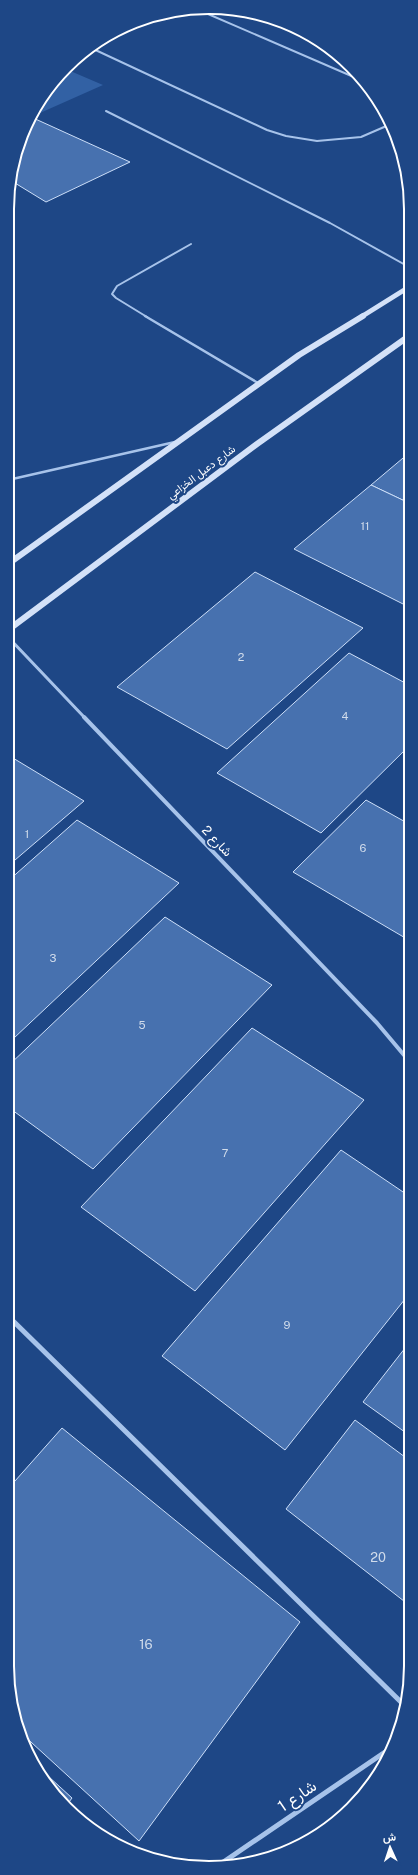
<svg xmlns="http://www.w3.org/2000/svg" width="418" height="1875" viewBox="0 0 418 1875" font-family="'Public Sans',Vazirmatn,sans-serif">
	<rect width="100%" height="100%" fill="#1e4786"/>
	<path fill="#3261a4" d="M68,70l35,15 -72,32 3,-9z"/>
	<g fill="#4771af" stroke="#ccdef8">
		<path d="M31,117l99,45 -84,40 -36,-22z"/>
		<path d="M409,453v50l-38,-18z"/>
		<path d="M371,485l38,18v104l-115,-58z"/>
		<path d="M255,572l108,56 -136,121 -110,-62z"/>
		<path d="M349,653l60,32v61l-88,87 -104,-60z"/>
		<path d="M8,755l76,46 -76,65z"/>
		<path d="M366,800l43,24v113l-2,2 -114,-67z"/>
		<path d="M77,820l102,63 -165,155 -6,-4v-153z"/>
		<path d="M165,917l107,68 -179,184 -85,-62v-41z"/>
		<path d="M252,1028l112,72 -169,191 -114,-84z"/>
		<path d="M341,1150l68,46v98l-124,156 -123,-94z"/>
		<path d="M409,1343v92l-46,-33z"/>
		<path d="M355,1420l54,40v145l-123,-96z"/>
		<path d="M62,1428l238,194 -161,219 -119,-109 -13,-66v-176z"/>
		<path d="M36,1765l36,33 -6,8 -9,-7z"/>
	</g>
	<g fill="none" stroke-linecap="round" stroke-linejoin="round">
		<g stroke="#a7c3ea" stroke-width="2">
			<path d="M201,11l162,70"/>
			<path d="M259,16l65,30"/>
			<path d="M89,47l178,83 19,6 31,5 44,-4 30,-13"/>
			<path d="M106,111l224,112 79,44"/>
			<path d="M147,317l-31,-19 -4,-4 5,-8 74,-42"/>
		</g>
		<g stroke="#a7c3ea" stroke-width="2.5">
			<path d="M145,316l113,67"/>
			<path d="M8,480l167,-38"/>
		</g>
		<path stroke="#a7c3ea" stroke-width="3" d="M8,637l77,81"/>
		<path stroke="#a7c3ea" stroke-width="4" d="M84,717l293,306 32,38"/>
		<g stroke="#a7c3ea" stroke-width="5">
			<path d="M7,1315l398,391"/>
			<path d="M219,1865l172,-117"/>
		</g>
		<path stroke="#d3e1f8" stroke-width="5" d="M361,317l48,-30"/>
		<g stroke="#d3e1f8" stroke-width="6">
			<path d="M8,564l291,-209 64,-39"/>
			<path d="M8,630l249,-186 152,-108"/>
		</g>
	</g>
	<g text-anchor="middle" dominant-baseline="central" stroke-width="4" stroke-linejoin="round" paint-order="stroke">
		<g font-size="11" fill="#fff" stroke="#1e4786">
			<text transform="translate(201 472) rotate(-37)">شارع دعبل الخزاعي</text>
		</g>
		<g font-size="11" fill="#d1dceb">
			<text x="365" y="526">11</text>
			<text x="241" y="657">2</text>
			<text x="345" y="716">4</text>
			<text x="27" y="834">1</text>
			<text x="363" y="848">6</text>
			<text x="53" y="958">3</text>
			<text x="142" y="1025">5</text>
			<text x="225" y="1153">7</text>
			<text x="287" y="1325">9</text>
		</g>
		<g font-size="13" fill="#fff" stroke="#1e4786">
			<text transform="translate(217 841) rotate(46)">شارع 2</text>
		</g>
		<g font-size="13" fill="#d1dceb">
			<text x="378" y="1557">20</text>
			<text x="146" y="1644">16</text>
		</g>
		<g font-size="16" fill="#fff" stroke="#1e4786">
			<text transform="translate(297 1796) rotate(-34)">شارع 1</text>
		</g>
	</g>
	<path d="M0 0H418V1875H0ZM209 14H209A195 195 0 0 1 404 209V1666A195 195 0 0 1 209 1861H209A195 195 0 0 1 14 1666V209A195 195 0 0 1 209 14Z" fill="#1e4786" fill-rule="evenodd"/>
	<path fill="none" stroke="#fff" stroke-width="2" d="M209 14H209A195 195 0 0 1 404 209V1666A195 195 0 0 1 209 1861H209A195 195 0 0 1 14 1666V209A195 195 0 0 1 209 14Z"/>
	<g transform="translate(390 1847) rotate(357)" stroke="#1e4786" stroke-width="3" paint-order="stroke">
	<path d="M0-3L7 15L0 10L-7 15Z" fill="#ffffff"/>
	<text y="-6" font-size="11" font-weight="bold" text-anchor="middle" fill="#ffffff">ش</text>
	</g>
</svg>
